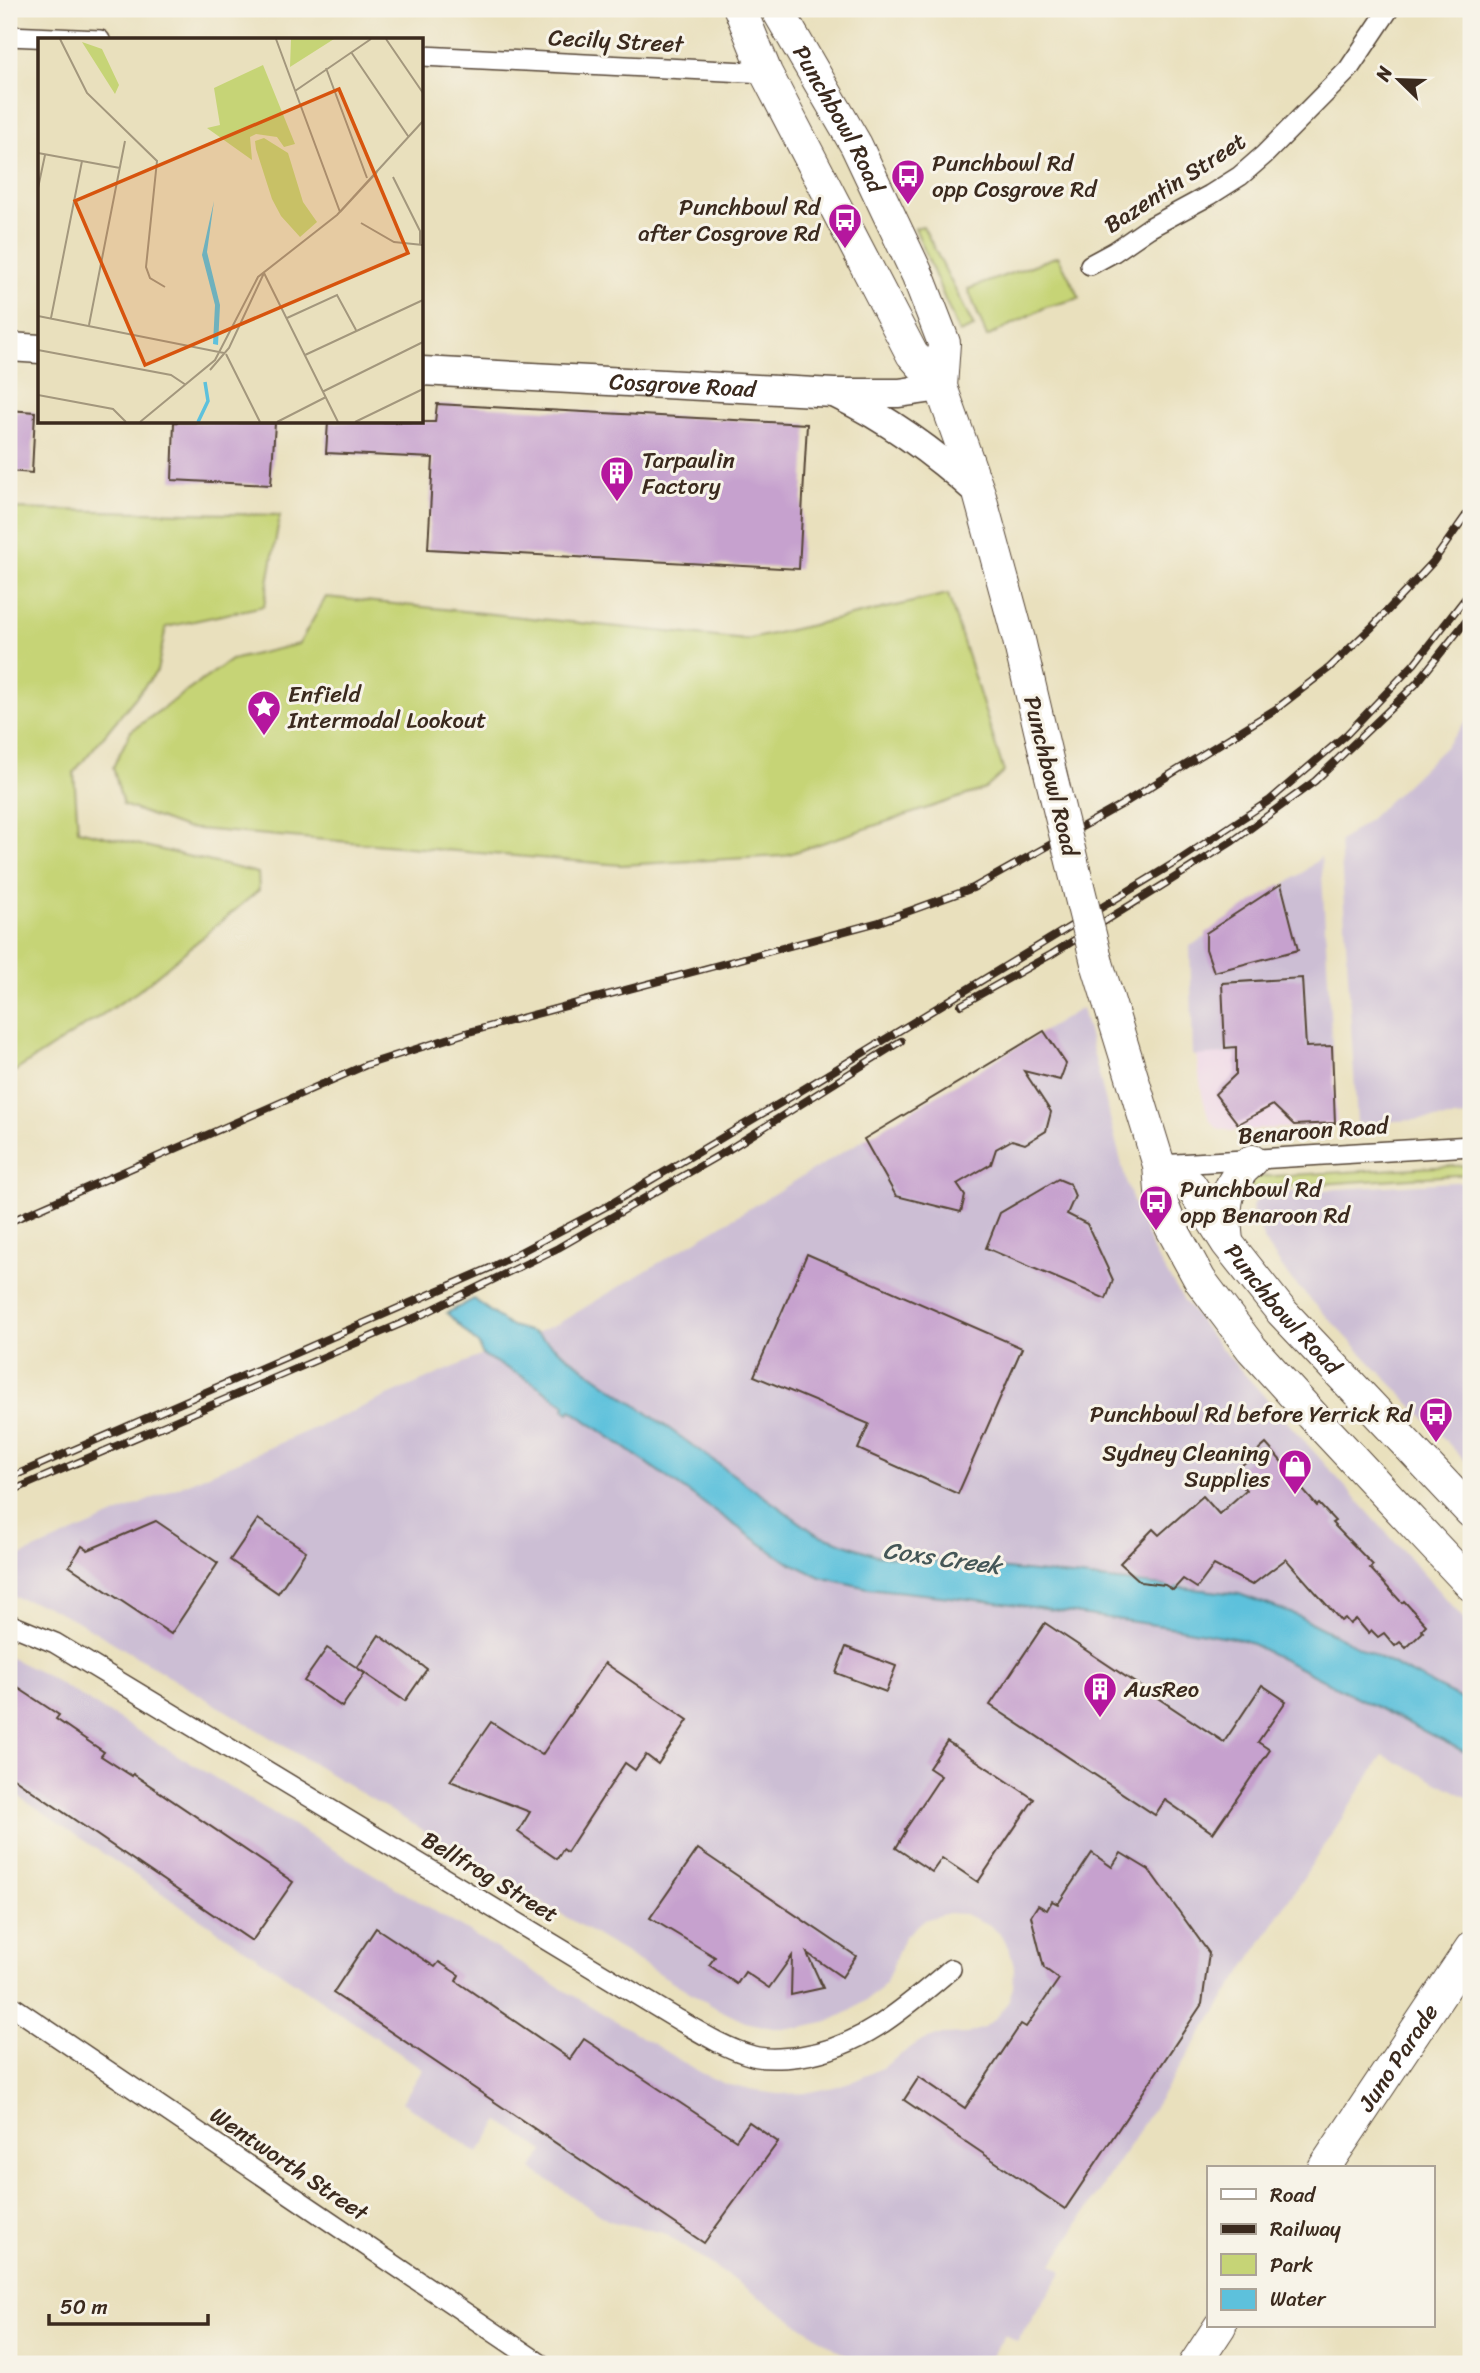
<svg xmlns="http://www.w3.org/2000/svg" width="1480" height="2373" viewBox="0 0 1480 2373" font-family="Sriracha,sans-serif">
	<rect width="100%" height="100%" fill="#f7f3e8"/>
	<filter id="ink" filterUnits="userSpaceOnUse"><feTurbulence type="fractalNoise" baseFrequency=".0143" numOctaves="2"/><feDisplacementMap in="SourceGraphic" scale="14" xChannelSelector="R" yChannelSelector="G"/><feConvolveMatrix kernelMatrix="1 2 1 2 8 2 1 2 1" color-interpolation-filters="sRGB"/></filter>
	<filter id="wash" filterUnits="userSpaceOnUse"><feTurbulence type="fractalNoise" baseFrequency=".00686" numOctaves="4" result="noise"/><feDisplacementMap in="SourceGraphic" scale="28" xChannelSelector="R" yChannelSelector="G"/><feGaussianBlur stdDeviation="1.57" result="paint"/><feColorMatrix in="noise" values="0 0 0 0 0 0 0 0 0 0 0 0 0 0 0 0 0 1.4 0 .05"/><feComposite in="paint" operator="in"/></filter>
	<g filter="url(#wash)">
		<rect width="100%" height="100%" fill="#e9e0bd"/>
		<path fill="#edd0e8" d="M1332,1047l5,78 -107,6 -13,-3 -8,-9 -7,-24 -6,-41z"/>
		<g fill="#ccbed4">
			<path d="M1471,716v401l-114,6 -17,-282 25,-18 42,-39 38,-37z"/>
			<path d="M1321,857l11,190 -139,9 -3,-110 28,-16 84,-57z"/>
			<path d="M1082,1008l45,177 27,68 29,46 30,40 258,288v77l-174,-89 -58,-21 -363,-39 -61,-22 -280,-200 24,-10z"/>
			<path d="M1471,1181v286l-182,-190 -23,-33 -13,-30 -1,-8 8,-10 11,-3z"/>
			<path d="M482,1355l49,26 252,178 38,18 47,11 136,15 172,25 68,12 227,115v44l-88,-44 -331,509 11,7 -46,71 -12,-7 -19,29h-128l-194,-131 -55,-12 -77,-52 12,-18 -44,-30 -22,32 -76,-51 21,-33 -414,-279v-133l35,17 657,399 24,11 31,7 23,3 26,-1 29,-6 22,-7 26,-12 35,-25 23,-8 27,-1 16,-6 15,-12 10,-14 5,-16 1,-19 -5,-20 -9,-13 -12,-10 -24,-10 -16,-1 -24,7 -20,17 -18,45 -8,10 -26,18 -24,12 -26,6h-29l-28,-6 -29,-14 -635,-385 -36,-18 -36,-9v-35z"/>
		</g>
		<g fill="#c6d476" stroke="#807f4a" stroke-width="2">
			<path d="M923,226l51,101 -15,6 -44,-105z"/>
			<path d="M1058,256l22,42 -34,9 -59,30 -19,-48z"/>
			<path d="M9,509l271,6 -16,91 -98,21 -9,44 -83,101 4,58 180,43 1,17 -122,102 -128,83z"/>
			<path d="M948,594l56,178 -19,17 -202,67 -162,9 -436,-37 -62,-23 -10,-38 18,-36 100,-71 68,-16 27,-47 420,43z"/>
			<path d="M1471,1165v9l-212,14 -18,4 15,-15z"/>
		</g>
		<path fill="#5dc1dc" stroke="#4c767d" stroke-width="2" d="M474,1299l34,26 27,8 280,200 61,22 363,39 57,21 175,89v51l-227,-115 -68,-12 -172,-25 -136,-15 -48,-11 -37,-18 -212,-149 -2,3 -5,-4 1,-4 -34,-24 -49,-26 -3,-10 -32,-32z"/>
		<g id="blocks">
			<g fill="#c6a1ce">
				<path d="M437,404l370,20 -8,145 -371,-20 5,-91 -107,-5 2,-31h107z"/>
				<path d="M9,410l26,2 -3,61 -23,-2z"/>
				<path d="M174,422l101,1 -4,62 -99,-5z"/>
				<path d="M1281,884l17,66 -84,22 -8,-23v-16z"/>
				<path d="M1302,978l4,69 26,-1 3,77 -41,2 -21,-20 -35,19 -23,-30 21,-20v-27l-11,1 -3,-65z"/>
				<path d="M1044,1031l22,33 -6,16 -36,-9 27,41 -5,19 -21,13 -13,-4 -16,9 -5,15 -34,20 8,12 -4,16 -65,-16 -32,-57z"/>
				<path d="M1058,1179l12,5 5,12 -8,18 20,10 26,56 -7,19 -120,-51 14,-35z"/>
				<path d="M807,1254l215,94 -64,146 -100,-45 11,-25 -115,-48z"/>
				<path d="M1266,1444l23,26 -2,2 30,34 2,-2 16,17 -3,2 41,42 -3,3 32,35 2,-2 22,24 -5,5 2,2 -17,16 -6,-6 -5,4 -11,-13 -6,4 -7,-7 -3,3 -12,-14 -6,5 -5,-6 -4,3 -55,-62 -34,26 -38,-20 -17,23 -14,-9 -10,11 -8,-5 -24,-3 -21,-19 33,-34 6,6 44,-39 16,18 27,-24 -14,-16z"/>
				<path d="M258,1519l48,32 -28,42 -48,-33z"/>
				<path d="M156,1521l62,42 -47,71 -102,-68 13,-20 6,4z"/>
				<path d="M1045,1623l179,119 38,-57 24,16 -28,41 12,8 -57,83 -48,-33 -10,15 -165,-110z"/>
				<path d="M379,1635l48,34 -22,32 -48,-33z"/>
				<path d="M846,1647l50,19 -10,26 -50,-19z"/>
				<path d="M327,1648l38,25 -23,34 -38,-26z"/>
				<path d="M605,1663l83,57 -30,44 -12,-9 -11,15 -10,-7 -58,89 -4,-3 -6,10 -39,-27 12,-20 -80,-31 41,-59 51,33z"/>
				<path d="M9,1682l50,33 -3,4 48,33 -3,4 31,20 1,-2 160,108 -41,59 -243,-166z"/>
				<path d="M947,1741l87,58 -56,83 -36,-24 -10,14 -36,-24 10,-17 -1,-1 36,-54 -12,-8z"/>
				<path d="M698,1849l158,107 -14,21 -35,-24 16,35 -32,7 1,-39 -23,32 -24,-16 -8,12 -28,-19 6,-8 -65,-39z"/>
				<path d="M1092,1853l20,14 9,-14 28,17 60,83 -7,51 -137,205 -161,-109 15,-23 46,31 56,-84 5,3 33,-48 -15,-11 -13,-52 7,-11 9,5 5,-9 6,3z"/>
				<path d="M376,1928l59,39 4,-5 20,13 -3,6 114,78 14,-20 152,101 13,-18 29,20 -74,101 -371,-250z"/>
			</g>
		</g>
	</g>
	<g filter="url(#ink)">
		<use href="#blocks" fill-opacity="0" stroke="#554536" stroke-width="2"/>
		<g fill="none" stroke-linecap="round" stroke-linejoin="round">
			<g stroke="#554536" stroke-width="22">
				<g id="minor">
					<path d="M9,36l91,4"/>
					<path d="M422,56l344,17"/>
					<path d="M1090,265l24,-13 35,-24 61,-33 30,-19 24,-21 84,-85 41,-61"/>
					<path d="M1160,1165l311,-19"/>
					<path d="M9,1624l46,19 617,373c26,15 52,32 81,40 15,4 33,2 48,0 61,-9 105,-49 150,-87"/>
					<path d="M9,2004l532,360"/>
				</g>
			</g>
			<g stroke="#554536" stroke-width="31">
				<g id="secondary">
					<path d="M9,347l31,2"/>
					<path id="s1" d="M422,371l412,22h65l42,-6"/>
					<path d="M838,395c52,25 98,59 141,98"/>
				</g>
			</g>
			<g stroke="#554536" stroke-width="34">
				<g id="primary">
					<path d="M740,9l26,64 146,281 29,33 38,106 40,147 30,128"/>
					<path id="s2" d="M777,9l79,136 62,131 26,67 -3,44"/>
					<path d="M1097,963l62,202 3,39 9,23 29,53 52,69 70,77 149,159"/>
					<path id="s3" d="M1159,1165l32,21 36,57 54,68 190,201"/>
					<path d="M1227,1241c-4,-34 -3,-57 25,-80"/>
					<path id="s4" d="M1324,2168l147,-220"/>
					<path d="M1195,2364l25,-38"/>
				</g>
			</g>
			<use href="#minor" stroke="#fff" stroke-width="19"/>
			<use href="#secondary" stroke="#fff" stroke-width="28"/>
			<use href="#primary" stroke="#fff" stroke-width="32"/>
			<g stroke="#3b2a1e" stroke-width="8">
				<g id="rail">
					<path d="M961,1005l91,-51 119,-74 62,-39 82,-60 101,-97 55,-69"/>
					<path d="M9,1222l357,-157 103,-33 410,-110 94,-34 148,-83 155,-96 53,-41 43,-41 61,-65 38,-54"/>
					<path d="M9,1478l481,-210 119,-63 188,-112 384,-234 89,-59 77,-66 67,-70 57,-73"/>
					<path d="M9,1492l410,-176 139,-68 170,-98 173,-109"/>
				</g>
			</g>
			<use href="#rail" stroke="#f7f3e8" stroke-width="5" stroke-dasharray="16" stroke-linecap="butt"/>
			<g stroke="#554536" stroke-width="34" stroke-linecap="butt">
				<path id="primary-bridge" d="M1049,768l48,195"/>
			</g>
			<use href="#primary-bridge" stroke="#fff" stroke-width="32"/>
		</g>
	</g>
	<defs>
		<g id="bus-pin" transform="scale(1.75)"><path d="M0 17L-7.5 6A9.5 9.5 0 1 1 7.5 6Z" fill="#b5179e" stroke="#f7f3e8"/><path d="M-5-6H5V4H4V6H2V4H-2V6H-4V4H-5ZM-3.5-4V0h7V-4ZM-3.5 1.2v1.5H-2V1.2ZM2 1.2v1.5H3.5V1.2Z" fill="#fff"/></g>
		<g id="building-pin" transform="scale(1.75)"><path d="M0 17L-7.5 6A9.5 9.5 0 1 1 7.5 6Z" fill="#b5179e" stroke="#f7f3e8"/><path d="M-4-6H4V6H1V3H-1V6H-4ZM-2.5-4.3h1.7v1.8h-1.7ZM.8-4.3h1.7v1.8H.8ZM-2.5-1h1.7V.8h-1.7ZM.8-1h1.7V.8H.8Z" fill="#fff"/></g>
		<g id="sight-pin" transform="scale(1.75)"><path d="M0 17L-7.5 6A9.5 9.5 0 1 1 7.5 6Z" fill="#b5179e" stroke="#f7f3e8"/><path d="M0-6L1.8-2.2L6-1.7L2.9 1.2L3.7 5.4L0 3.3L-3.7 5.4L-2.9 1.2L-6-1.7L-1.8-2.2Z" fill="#fff"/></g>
		<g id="shop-pin" transform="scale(1.75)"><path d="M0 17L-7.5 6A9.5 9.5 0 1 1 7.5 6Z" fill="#b5179e" stroke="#f7f3e8"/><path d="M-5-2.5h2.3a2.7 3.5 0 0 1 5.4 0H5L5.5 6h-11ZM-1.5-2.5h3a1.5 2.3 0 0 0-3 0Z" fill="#fff"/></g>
	</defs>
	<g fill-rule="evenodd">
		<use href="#bus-pin" x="908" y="176"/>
		<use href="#bus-pin" x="845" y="220"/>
		<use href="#building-pin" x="617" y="473"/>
		<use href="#sight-pin" x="264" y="707"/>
		<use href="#bus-pin" x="1156" y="1202"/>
		<use href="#bus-pin" x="1436" y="1414"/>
		<use href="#shop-pin" x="1295" y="1466"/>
		<use href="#building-pin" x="1100" y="1689"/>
	</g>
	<g text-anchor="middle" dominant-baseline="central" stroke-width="6" stroke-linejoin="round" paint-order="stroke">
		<g font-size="23" fill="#3b2a1e" stroke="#f7f3e8">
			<text transform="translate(616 41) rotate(3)">Cecily Street</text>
			<text stroke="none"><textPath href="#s2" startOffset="126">Punchbowl Road</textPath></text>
			<text transform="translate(1175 183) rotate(-33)">Bazentin Street</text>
			<text stroke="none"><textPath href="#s1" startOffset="261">Cosgrove Road</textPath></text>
			<text transform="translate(1051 776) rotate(76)">Punchbowl Road</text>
			<text transform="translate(1313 1131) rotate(-4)">Benaroon Road</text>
			<text stroke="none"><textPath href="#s3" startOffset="192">Punchbowl Road</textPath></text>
			<text transform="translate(490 1877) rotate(31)">Bellfrog Street</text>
			<text stroke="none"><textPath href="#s4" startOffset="133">Juno Parade</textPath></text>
			<text transform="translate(289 2164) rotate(34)">Wentworth Street</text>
		</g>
		<g font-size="23" fill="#3b2a1e" stroke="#f7f3e8" text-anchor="start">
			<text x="932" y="163">Punchbowl Rd<tspan x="932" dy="26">opp Cosgrove Rd</tspan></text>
			<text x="820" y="207" text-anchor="end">Punchbowl Rd<tspan x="820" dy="26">after Cosgrove Rd</tspan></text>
			<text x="642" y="460">Tarpaulin<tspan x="642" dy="26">Factory</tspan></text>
			<text x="288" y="694">Enfield<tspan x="288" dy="26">Intermodal Lookout</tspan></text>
			<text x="1180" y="1189">Punchbowl Rd<tspan x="1180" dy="26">opp Benaroon Rd</tspan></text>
			<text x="1412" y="1414" text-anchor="end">Punchbowl Rd before Yerrick Rd</text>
			<text x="1270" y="1453" text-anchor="end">Sydney Cleaning<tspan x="1270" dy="26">Supplies</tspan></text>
			<text x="1124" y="1689">AusReo</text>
		</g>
		<g font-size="24" font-style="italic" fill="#455757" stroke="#f7f3e8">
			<text transform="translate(942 1558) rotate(8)">Coxs Creek</text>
		</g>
	</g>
	<g transform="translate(38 38)">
		<rect width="385" height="385" fill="#e9e0bd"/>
		<path d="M253,1h43l-44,28zM44,4l20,7 17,36 -4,9zM225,27l32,79 -11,3 -7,-10 -21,-3 -6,3 2,23 -45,-32 13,-3 -6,-37zM226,100l24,15 15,49 14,20 -17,15 -19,-21 -9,-17 -16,-50 -1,-8z" fill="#c6d476"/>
		<path d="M176,163l-7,51 13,53 -2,40 -5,-1 2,-39 -13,-50z" fill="#5dc1dc"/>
		<path fill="none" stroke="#5dc1dc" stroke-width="3.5" d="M160,384l10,-21 -3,-19"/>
		<path fill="none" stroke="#a3977d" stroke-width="2" d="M22,1l27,54 70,68 -11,106 4,11 15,9M238,1l64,173M348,1l37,54M313,14l57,84M288,30l41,110M257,53l76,-52M0,115l82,15M355,139l27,54v14M0,150l7,-33M302,174l37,-40M323,185l33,19 29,3M226,235l74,149M0,278l186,37M13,280l31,-157M249,280l50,-23 19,35M51,287l36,-184M0,312l133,25 15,10M188,316l34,68M267,317l118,-55M172,332l19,-22 35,-75M284,354l101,-50M0,357l75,14 13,13M102,384l75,-62 43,-83 79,-62 86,-94M239,384l49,-25M317,384l68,-33"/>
		<path fill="#d7540e" fill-opacity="0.15" stroke="#d7540e" stroke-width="3.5" d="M301,51l69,164 -263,112 -70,-164z"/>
		<rect width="385" height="385" fill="none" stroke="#3b2a1e" stroke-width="3.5"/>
	</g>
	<rect width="1480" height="2373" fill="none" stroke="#f7f3e8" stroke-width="35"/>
	<rect x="1207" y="2166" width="228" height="161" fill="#f7f3e8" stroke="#aca397" stroke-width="2"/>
	<rect x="1221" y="2189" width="35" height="10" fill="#ffffff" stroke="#aca397" stroke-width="2"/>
	<text x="1270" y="2202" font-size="21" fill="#3b2a1e">Road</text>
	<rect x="1221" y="2224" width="35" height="10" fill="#3b2a1e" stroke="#aca397" stroke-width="2"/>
	<text x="1270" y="2236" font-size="21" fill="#3b2a1e">Railway</text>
	<rect x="1221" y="2254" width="35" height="21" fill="#c6d476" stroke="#aca397" stroke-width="2"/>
	<text x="1270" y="2272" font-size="21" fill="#3b2a1e">Park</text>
	<rect x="1221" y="2289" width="35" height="21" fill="#5dc1dc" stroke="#aca397" stroke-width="2"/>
	<text x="1270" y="2306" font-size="21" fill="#3b2a1e">Water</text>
	<g transform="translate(1399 80) rotate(293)" stroke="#f7f3e8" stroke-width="5" paint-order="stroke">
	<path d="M0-5L12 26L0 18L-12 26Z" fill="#3b2a1e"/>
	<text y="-10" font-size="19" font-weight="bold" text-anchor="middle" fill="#3b2a1e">N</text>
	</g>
	<path d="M49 2314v10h159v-10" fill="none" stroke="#3b2a1e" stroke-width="3.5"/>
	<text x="60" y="2314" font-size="21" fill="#3b2a1e" stroke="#f7f3e8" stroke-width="5" paint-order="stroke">50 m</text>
</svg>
